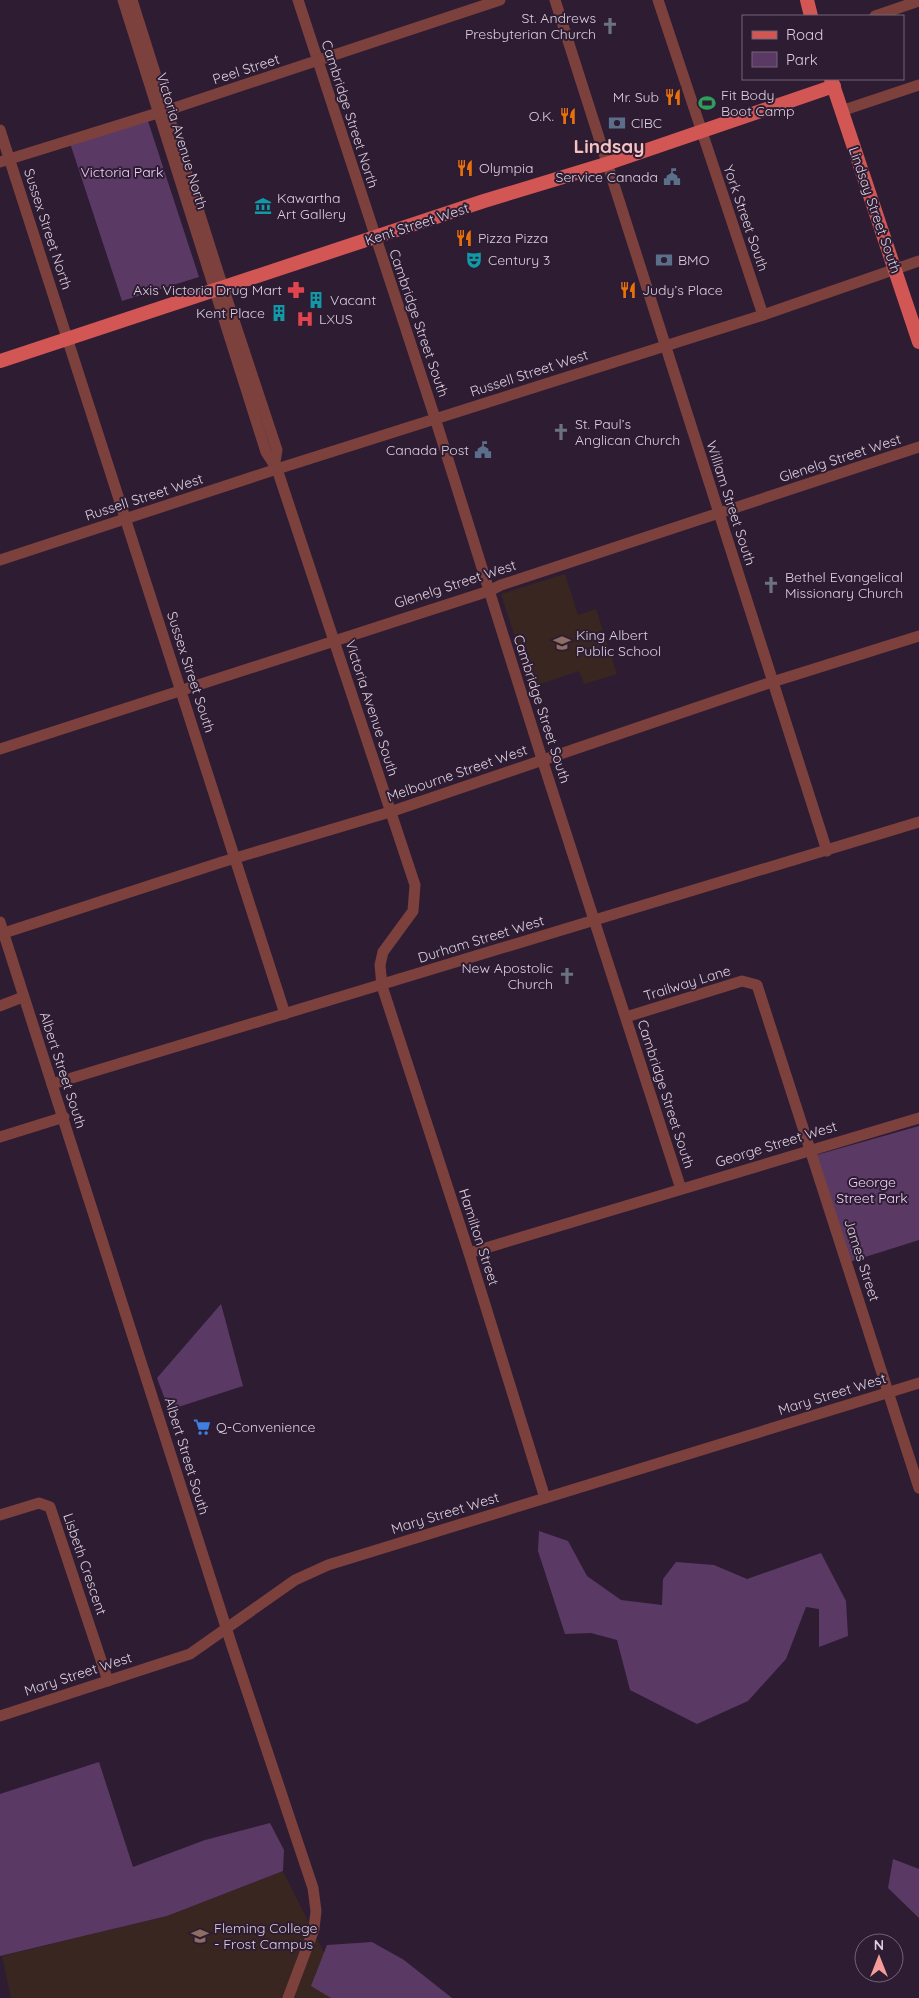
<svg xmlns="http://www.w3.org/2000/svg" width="919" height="1998" viewBox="0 0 919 1998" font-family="Quicksand,sans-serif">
	<rect width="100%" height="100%" fill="#2e1c33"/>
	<g fill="#392621">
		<path d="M565,574l13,41 18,-6 21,65 -33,10 -5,-13 -48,16 -30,-93z"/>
		<path d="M283,1871l64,127h-336l-9,-42 165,-40z"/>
	</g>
	<g fill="#5a3a65">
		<path d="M147,118l52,159 -77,24 -52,-158z"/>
		<path d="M919,1126v114l-73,23 -33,-107z"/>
		<path d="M221,1304l22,82 -74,24 -12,-32z"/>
		<path d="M539,1531l29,10 19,35 34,24 41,5 1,-26 13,-17 38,3 33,14 74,-26 25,48 2,35 -29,11v-38l-13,-2 -20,52 -38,42 -51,23 -67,-34 -13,-50 -26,-7 -26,1 -27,-83z"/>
		<path d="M99,1762l34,105 72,-27 65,-17 14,27 -1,21 -116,45 -167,40v-162z"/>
		<path d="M893,1859l26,10v49l-31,-30z"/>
		<path d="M372,1942l32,18 48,38h-121l-20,-12 16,-41z"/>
	</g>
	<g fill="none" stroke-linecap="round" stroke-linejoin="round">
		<g stroke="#7c403d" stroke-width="11">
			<path d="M123,0l143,452 11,17 138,416 -2,26 -30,41 -3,13 2,21 87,267 76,245"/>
			<path d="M132,0l86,272 59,178 -2,12"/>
			<path d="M298,0l137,418 107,341 139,430"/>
			<path d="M555,0l272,851"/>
			<path d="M658,0l105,315"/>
			<path d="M875,16l44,-15"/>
			<path d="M841,111l78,-26"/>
			<path d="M0,130l285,884"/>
			<path d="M0,162l177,-55 323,-107"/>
			<path d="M0,560l277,-91 486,-154 156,-54"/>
			<path d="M0,749l489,-158 12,-6 418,-138"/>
			<path d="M0,922l232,724 81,242 3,23 -2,18 -26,69"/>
			<path d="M4,933l218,-71 168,-50 376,-128 153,-48"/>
			<path d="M0,1006l23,-9"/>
			<path d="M626,1017l116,-36 15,4 162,503"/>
			<path d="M52,1084l867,-262"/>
			<path d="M0,1137l64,-20"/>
			<path d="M469,1253l450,-135"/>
			<path d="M0,1515l39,-12 11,4 58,174"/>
			<path d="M0,1716l190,-62 105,-74 33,-15 591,-182"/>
		</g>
		<g stroke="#d15654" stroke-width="14">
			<path d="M807,0l4,16"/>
			<path d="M831,79l88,263"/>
			<path d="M0,361l484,-160 122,-37 228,-78"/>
		</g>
	</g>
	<defs>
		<g id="church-bare" transform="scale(1.35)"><path d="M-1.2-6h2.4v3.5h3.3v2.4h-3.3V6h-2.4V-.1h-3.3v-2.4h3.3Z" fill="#6b7280" stroke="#2e1c33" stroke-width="2.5" paint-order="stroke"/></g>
		<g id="restaurant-bare" transform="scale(1.35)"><path d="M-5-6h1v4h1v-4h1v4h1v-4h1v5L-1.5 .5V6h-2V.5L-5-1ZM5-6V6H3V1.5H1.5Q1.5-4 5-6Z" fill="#e8710a" stroke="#2e1c33" stroke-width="2.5" paint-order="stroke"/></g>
		<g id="stadium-bare" transform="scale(1.35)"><path d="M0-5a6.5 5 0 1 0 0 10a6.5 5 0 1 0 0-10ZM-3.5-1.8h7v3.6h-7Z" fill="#2e9e5b" stroke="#2e1c33" stroke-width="2.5" paint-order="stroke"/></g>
		<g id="bank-bare" transform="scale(1.35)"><path d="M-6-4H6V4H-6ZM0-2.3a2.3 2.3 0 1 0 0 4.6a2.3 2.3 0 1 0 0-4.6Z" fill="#5c6f8a" stroke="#2e1c33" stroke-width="2.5" paint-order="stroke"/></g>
		<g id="civic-bare" transform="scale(1.35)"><path d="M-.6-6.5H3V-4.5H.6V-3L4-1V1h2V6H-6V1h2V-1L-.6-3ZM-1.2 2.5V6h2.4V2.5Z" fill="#5c6f8a" stroke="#2e1c33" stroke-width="2.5" paint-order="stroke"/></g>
		<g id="museum-bare" transform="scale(1.35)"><path d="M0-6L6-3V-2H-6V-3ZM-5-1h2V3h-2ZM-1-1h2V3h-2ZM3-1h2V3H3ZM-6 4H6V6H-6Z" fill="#0f9aa8" stroke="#2e1c33" stroke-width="2.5" paint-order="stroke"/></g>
		<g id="theatre-bare" transform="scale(1.35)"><path d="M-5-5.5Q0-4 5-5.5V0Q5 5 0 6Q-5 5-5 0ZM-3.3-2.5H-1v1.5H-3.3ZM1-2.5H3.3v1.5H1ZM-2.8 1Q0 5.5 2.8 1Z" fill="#0f9aa8" stroke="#2e1c33" stroke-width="2.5" paint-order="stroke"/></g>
		<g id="pharmacy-bare" transform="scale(1.35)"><path d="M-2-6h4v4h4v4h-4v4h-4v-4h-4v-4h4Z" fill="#e0444e" stroke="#2e1c33" stroke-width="2.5" paint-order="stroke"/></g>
		<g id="building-bare" transform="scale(1.35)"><path d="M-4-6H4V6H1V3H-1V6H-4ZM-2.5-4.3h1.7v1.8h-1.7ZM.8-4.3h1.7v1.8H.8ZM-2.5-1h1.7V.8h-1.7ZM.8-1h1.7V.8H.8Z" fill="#0f9aa8" stroke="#2e1c33" stroke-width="2.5" paint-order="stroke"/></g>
		<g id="hospital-bare" transform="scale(1.35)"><path d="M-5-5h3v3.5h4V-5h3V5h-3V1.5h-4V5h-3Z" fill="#e0444e" stroke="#2e1c33" stroke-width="2.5" paint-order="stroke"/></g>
		<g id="school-bare" transform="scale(1.35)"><path d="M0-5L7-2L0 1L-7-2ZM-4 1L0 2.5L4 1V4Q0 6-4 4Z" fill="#8d6e63" stroke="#2e1c33" stroke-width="2.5" paint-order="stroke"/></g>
		<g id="supermarket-bare" transform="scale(1.35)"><path d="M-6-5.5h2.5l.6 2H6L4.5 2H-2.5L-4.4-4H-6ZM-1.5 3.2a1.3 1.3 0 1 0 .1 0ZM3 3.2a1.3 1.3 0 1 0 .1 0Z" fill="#3f7fe0" stroke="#2e1c33" stroke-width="2.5" paint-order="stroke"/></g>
		<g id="university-bare" transform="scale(1.35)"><path d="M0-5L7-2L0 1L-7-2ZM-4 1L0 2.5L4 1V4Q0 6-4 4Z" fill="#8d6e63" stroke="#2e1c33" stroke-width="2.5" paint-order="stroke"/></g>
	</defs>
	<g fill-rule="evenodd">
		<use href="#church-bare" x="610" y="26"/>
		<use href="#restaurant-bare" x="673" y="97"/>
		<use href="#stadium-bare" x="707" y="103"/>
		<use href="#restaurant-bare" x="568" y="116"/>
		<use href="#bank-bare" x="617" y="123"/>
		<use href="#restaurant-bare" x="465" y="168"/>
		<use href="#civic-bare" x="672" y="177"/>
		<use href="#museum-bare" x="263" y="206"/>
		<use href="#restaurant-bare" x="464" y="238"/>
		<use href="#theatre-bare" x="474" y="260"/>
		<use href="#bank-bare" x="664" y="260"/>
		<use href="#pharmacy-bare" x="296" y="290"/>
		<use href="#restaurant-bare" x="628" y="290"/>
		<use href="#building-bare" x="316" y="300"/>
		<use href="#building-bare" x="279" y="313"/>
		<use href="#hospital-bare" x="305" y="319"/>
		<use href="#church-bare" x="561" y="432"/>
		<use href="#civic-bare" x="483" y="450"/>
		<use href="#church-bare" x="771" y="585"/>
		<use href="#school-bare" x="562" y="643"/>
		<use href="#church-bare" x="567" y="976"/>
		<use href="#supermarket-bare" x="202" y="1427"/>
		<use href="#university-bare" x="200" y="1936"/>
	</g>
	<g text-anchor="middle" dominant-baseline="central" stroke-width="4" stroke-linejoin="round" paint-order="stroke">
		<g font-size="14" fill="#dbd0df" stroke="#2e1c33" text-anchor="start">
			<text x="596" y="18" text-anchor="end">St. Andrews<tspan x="596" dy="16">Presbyterian Church</tspan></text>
			<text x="721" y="95">Fit Body<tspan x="721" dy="16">Boot Camp</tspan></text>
			<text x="659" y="97" text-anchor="end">Mr. Sub</text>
			<text x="554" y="116" text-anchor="end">O.K.</text>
			<text x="631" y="123">CIBC</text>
			<text x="479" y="168">Olympia</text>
			<text x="658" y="177" text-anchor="end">Service Canada</text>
			<text x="277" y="198">Kawartha<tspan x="277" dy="16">Art Gallery</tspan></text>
			<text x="478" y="238">Pizza Pizza</text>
			<text x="488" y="260">Century 3</text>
			<text x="678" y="260">BMO</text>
			<text x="282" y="290" text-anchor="end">Axis Victoria Drug Mart</text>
			<text x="642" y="290">Judy’s Place</text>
			<text x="330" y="300">Vacant</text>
			<text x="265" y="313" text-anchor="end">Kent Place</text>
			<text x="319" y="319">LXUS</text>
			<text x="575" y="424">St. Paul’s<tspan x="575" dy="16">Anglican Church</tspan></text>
			<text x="469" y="450" text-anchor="end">Canada Post</text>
			<text x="785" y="577">Bethel Evangelical<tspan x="785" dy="16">Missionary Church</tspan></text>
			<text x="576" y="635">King Albert<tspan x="576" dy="16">Public School</tspan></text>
			<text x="553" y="968" text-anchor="end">New Apostolic<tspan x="553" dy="16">Church</tspan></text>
			<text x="216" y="1427">Q-Convenience</text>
			<text x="214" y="1928">Fleming College<tspan x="214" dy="16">- Frost Campus</tspan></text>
		</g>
		<g font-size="14" fill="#dbd0df" stroke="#2e1c33">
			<text transform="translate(246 69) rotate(-18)">Peel Street</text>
			<text transform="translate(350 114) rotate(72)">Cambridge Street North</text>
			<text transform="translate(182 141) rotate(73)">Victoria Avenue North</text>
			<text transform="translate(875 210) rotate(71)">Lindsay Street South</text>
			<text transform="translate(746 218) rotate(71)">York Street South</text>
			<text transform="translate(417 224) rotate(-18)">Kent Street West</text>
			<text transform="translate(48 229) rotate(72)">Sussex Street North</text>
			<text transform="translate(419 323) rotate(71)">Cambridge Street South</text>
			<text transform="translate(529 373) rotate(-18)">Russell Street West</text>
			<text transform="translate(840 458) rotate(-18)">Glenelg Street West</text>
			<text transform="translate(144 497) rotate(-18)">Russell Street West</text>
			<text transform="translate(731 503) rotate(72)">William Street South</text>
			<text transform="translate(455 584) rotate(-18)">Glenelg Street West</text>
			<text transform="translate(191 672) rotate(72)">Sussex Street South</text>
			<text transform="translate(372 708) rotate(72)">Victoria Avenue South</text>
			<text transform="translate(542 709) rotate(72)">Cambridge Street South</text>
			<text transform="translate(457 773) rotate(-19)">Melbourne Street West</text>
			<text transform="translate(481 939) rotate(-17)">Durham Street West</text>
			<text transform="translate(687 983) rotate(-17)">Trailway Lane</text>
			<text transform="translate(63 1070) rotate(72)">Albert Street South</text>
			<text transform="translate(666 1094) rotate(72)">Cambridge Street South</text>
			<text transform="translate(776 1144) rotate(-17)">George Street West</text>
			<text transform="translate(479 1237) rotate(72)">Hamilton Street</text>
			<text transform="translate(862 1260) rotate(72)">James Street</text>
			<text transform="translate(832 1394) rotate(-17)">Mary Street West</text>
			<text transform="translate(187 1456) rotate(73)">Albert Street South</text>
			<text transform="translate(445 1513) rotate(-17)">Mary Street West</text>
			<text transform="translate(85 1564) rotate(71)">Lisbeth Crescent</text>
			<text transform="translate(78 1674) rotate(-18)">Mary Street West</text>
		</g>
		<g font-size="14" fill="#f0d2fa" stroke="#2e1c33">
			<text x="122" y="172">Victoria Park</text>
			<text x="872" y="1182">George<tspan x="872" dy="16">Street Park</tspan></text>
		</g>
		<g font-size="19" font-weight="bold" fill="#f7c3c2" stroke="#2e1c33">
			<text x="609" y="146">Lindsay</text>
		</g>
	</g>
	<rect x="742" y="15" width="162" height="65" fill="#2e1c33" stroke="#736478"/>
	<rect x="752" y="31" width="25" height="8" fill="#d15654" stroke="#736478"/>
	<text x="786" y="40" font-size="15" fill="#dbd0df">Road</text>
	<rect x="752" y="52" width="25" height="15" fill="#5a3a65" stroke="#736478"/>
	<text x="786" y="65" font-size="15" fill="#dbd0df">Park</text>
	<g transform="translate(879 1958)"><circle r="24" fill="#2e1c33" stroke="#736478"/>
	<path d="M0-4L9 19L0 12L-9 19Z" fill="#f59b9a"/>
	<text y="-8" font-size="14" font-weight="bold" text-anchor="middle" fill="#dbd0df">N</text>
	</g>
</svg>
